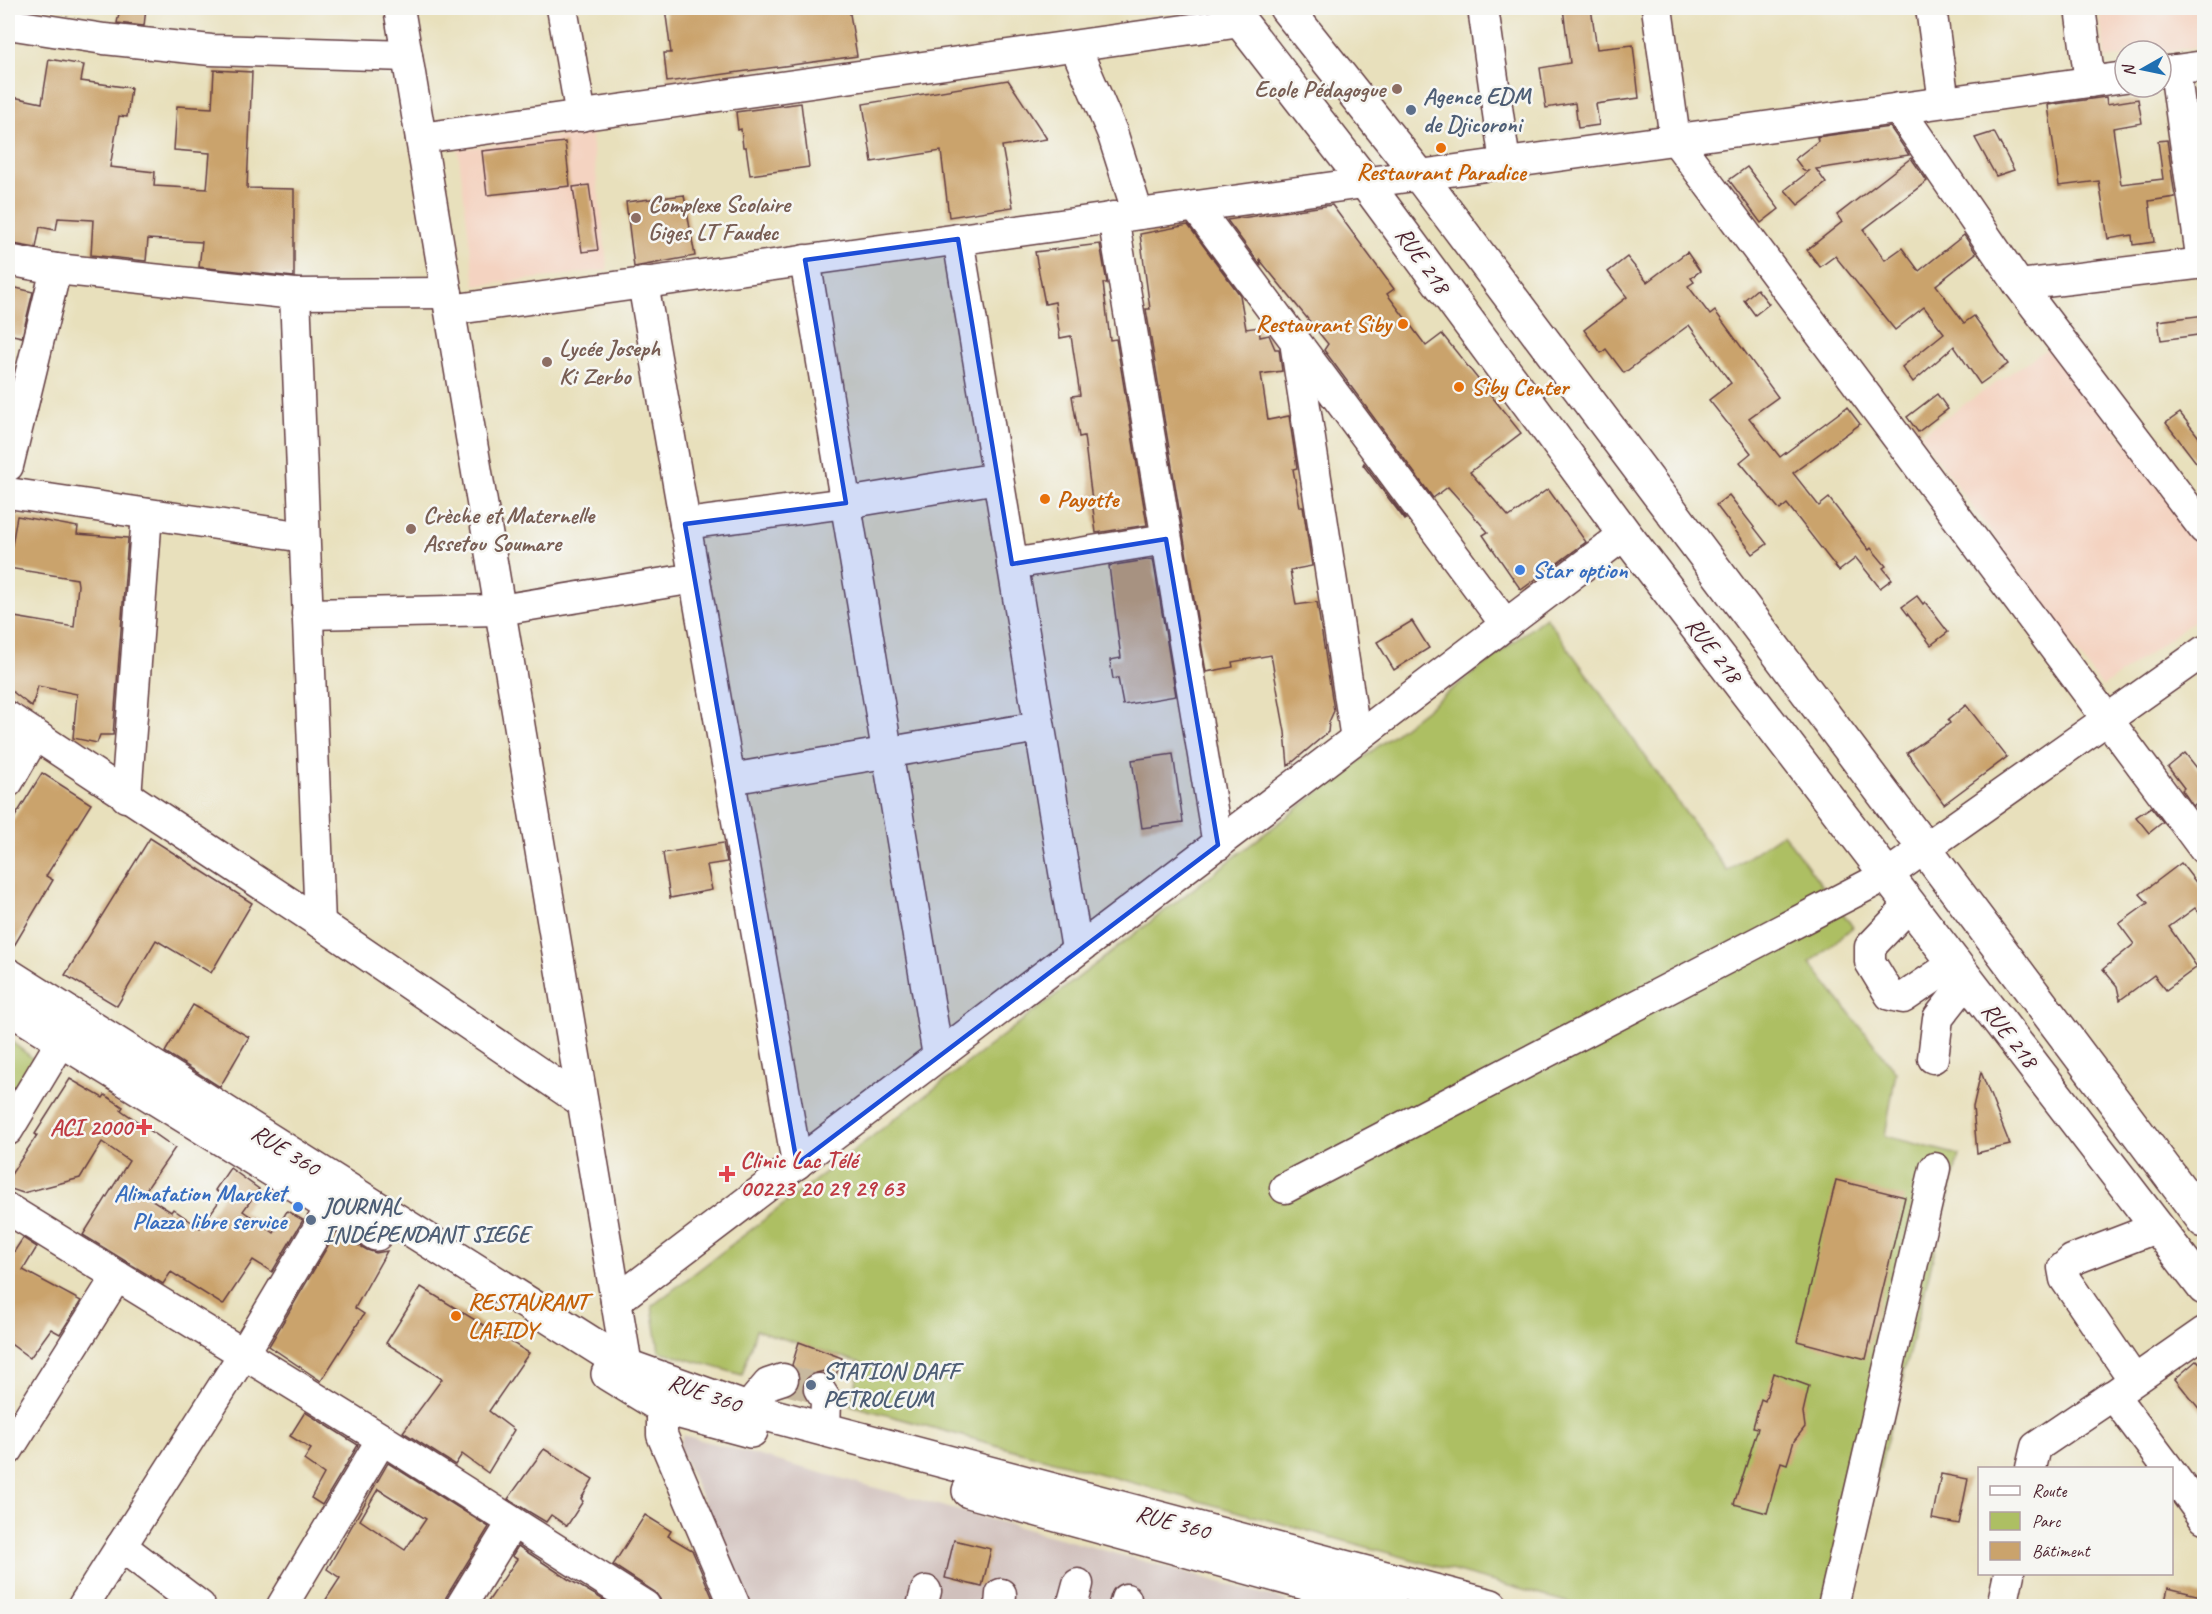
<svg xmlns="http://www.w3.org/2000/svg" width="2212" height="1614" viewBox="0 0 2212 1614" font-family="Caveat,sans-serif">
	<rect width="100%" height="100%" fill="#f6f6f2"/>
	<filter id="ink" filterUnits="userSpaceOnUse"><feTurbulence type="fractalNoise" baseFrequency=".0167" numOctaves="2"/><feDisplacementMap in="SourceGraphic" scale="12" xChannelSelector="R" yChannelSelector="G"/><feConvolveMatrix kernelMatrix="1 2 1 2 8 2 1 2 1" color-interpolation-filters="sRGB"/></filter>
	<filter id="wash" filterUnits="userSpaceOnUse"><feTurbulence type="fractalNoise" baseFrequency=".008" numOctaves="4" result="noise"/><feDisplacementMap in="SourceGraphic" scale="24" xChannelSelector="R" yChannelSelector="G"/><feGaussianBlur stdDeviation="1.35" result="paint"/><feColorMatrix in="noise" values="0 0 0 0 0 0 0 0 0 0 0 0 0 0 0 0 0 1.4 0 .05"/><feComposite in="paint" operator="in"/></filter>
	<g filter="url(#wash)">
		<rect width="100%" height="100%" fill="#e8e0bc"/>
		<g fill="#f4d3c1">
			<path d="M2099,8h105v38l-43,6 -36,-1v5l-20,3z"/>
			<path d="M591,132l17,138 -133,16 -17,-137z"/>
			<path d="M2054,344l150,204v66l-102,73 -182,-253z"/>
		</g>
		<path fill="#d0c0bc" d="M683,1435l602,165 3,6h-538l-71,-159z"/>
		<g fill="#adbf63" stroke="#7c6f47" stroke-width="1.5">
			<path d="M1546,617l181,254 56,-38 70,94 -43,36 86,109 -11,64 74,19 -114,451h-264l-731,-201 11,-42 -105,-33 -14,45 -83,-24 -7,-45z"/>
			<path d="M8,1039l32,25 -32,51z"/>
		</g>
		<g id="blocks">
			<g fill="#caa36c" fill-rule="evenodd">
				<path d="M120,8h26l-2,18 -27,-3z"/>
				<path d="M665,8h184l8,48 -190,26 -3,-29h7z"/>
				<path d="M1563,8h28l6,41 36,-4 6,53 -43,6 3,21 -21,3 -3,-25 -29,5 -6,-40 30,-5z"/>
				<path d="M49,59l35,6 -3,16 50,7 -4,29 -8,-1 -9,51 45,5 -1,14 53,3 3,-36 -36,-3 3,-44 35,2 2,-38 38,2 -5,116 47,1v88l-95,-10 3,-25 -54,-3 -2,22 -55,-6 2,-35 -35,-2 -2,12 -16,-3 -4,21 -28,-5v-147l34,7z"/>
				<path d="M1008,80l39,59 -45,7 11,61 -64,10 -8,-66 -69,11 -9,-58z"/>
				<path d="M2106,97l1,7 31,-5 4,24 -29,5 8,56 42,-5 -5,-38 9,-1 8,57 -26,4 5,41 -21,3 -1,-10 -24,4 -9,-58 -40,5 -11,-81z"/>
				<path d="M801,103l8,64 -59,8 -4,-28h-3l-2,-18 -3,1 -2,-18z"/>
				<path d="M1890,127l19,28 -93,14 10,14 -28,22 -13,-15 24,-19h-5l-9,-12 23,-18 -1,-4z"/>
				<path d="M1994,132l20,38 -18,6 -21,-38z"/>
				<path d="M565,142l5,44 -83,9 -5,-44z"/>
				<path d="M1911,158l16,23 -64,49 22,30 17,-12 17,23 45,-36 12,18 -40,32 28,38 10,-7 34,48 -28,20 -26,-38 -41,36 -11,-15 42,-34 -20,-26 -29,23 -60,-74 -15,11 -13,-17 35,-28 -5,-7z"/>
				<path d="M1747,167l32,42 -18,14 -32,-43z"/>
				<path d="M589,185l9,65 -16,2 -9,-65z"/>
				<path d="M684,195l11,61 -61,11 -8,-65z"/>
				<path d="M1332,205l62,84 -7,5 39,52 16,-12 79,99 -51,39 39,45 39,-28 38,53 -65,48 -38,-55 5,-3 -40,-45 -15,11 -109,-148 4,-6 -68,-84 1,6 -34,-46z"/>
				<path d="M1188,225l52,70 6,34 13,-2 1,10 9,-2 6,14h4l3,22 -21,3 7,46 21,-4 8,52 -4,1 7,38h3l9,59 -22,4 6,35 21,-3 17,109 -5,11 -1,10 -40,34 -3,-34 -14,-77 -39,7 1,5 -27,5 -56,-339 -4,-24h4l-10,-75z"/>
				<path d="M1100,244l7,39h-4l7,57 6,-1 31,186 -51,8 -12,-97 -5,1 -7,-41 8,-1 -9,-59 -11,2 -5,-36 -10,2 -10,-52z"/>
				<path d="M1687,252l13,19 -9,7 3,4 -6,4 22,29 5,-4 63,86 -29,21 31,39 67,-50 13,17 -67,49 26,33 10,-8 40,52 2,-2 15,18 -3,2 9,11 -12,9 -24,-30 -17,13 -52,-67 -7,6 -40,-48 11,-9 -42,-53 22,-17 -42,-58 -65,48 -18,-24 -5,4 -17,-23 43,-33 -19,-25 19,-15 20,25z"/>
				<path d="M8,286l25,6 -11,45 -14,-3z"/>
				<path d="M1757,289l12,15 -14,11 -11,-15z"/>
				<path d="M2205,315v19l-44,6 -3,-19z"/>
				<path d="M1937,394l11,15 -30,23 -11,-15z"/>
				<path d="M2180,413l25,32v29l-39,-51z"/>
				<path d="M1364,463l42,56 -1,1 -42,-55z"/>
				<path d="M1729,495l38,49 -14,10 -37,-49z"/>
				<path d="M17,516l61,11 -1,7 51,4 -15,197h-13l-3,8 -24,-5 4,-44 -39,-8 -6,21 -24,-19v-72l66,11 4,-42 -1,-6 -69,-11z"/>
				<path d="M1153,559l23,137 -53,9 -5,-27 -5,1 -3,-19 11,-2 -12,-92z"/>
				<path d="M1917,596l6,8 2,-2 23,30 -17,13 -29,-38z"/>
				<path d="M1412,621l17,27 -35,22 -17,-28z"/>
				<path d="M1966,705l41,52 -63,47 -37,-51 43,-30 -2,-3z"/>
				<path d="M2185,753l20,25v17l-12,11 -11,-16 2,-2 -16,-21z"/>
				<path d="M1173,754l10,68 -41,6 -10,-68z"/>
				<path d="M42,773l49,31 -45,72 7,4 -45,76v-128z"/>
				<path d="M2151,807l12,15 -14,11 -13,-16z"/>
				<path d="M150,838l102,65 -41,70 -55,-33 -39,66 -52,-31z"/>
				<path d="M723,843l4,19 -20,3 5,25 -42,8 -7,-45z"/>
				<path d="M2181,863l24,31v27l-10,-13 -26,19 28,40 -31,23 -12,-15 -34,25 -3,-14 -14,-17 31,-25 -15,-20 29,-21 -8,-9z"/>
				<path d="M193,1005l56,32 -29,50 -55,-35z"/>
				<path d="M1981,1072l29,73 -33,8 -4,-46z"/>
				<path d="M70,1079l33,19 2,-3 18,12 -2,3 54,38 -32,46 28,18 2,-3 27,19 23,-32 -8,-6 15,-22 29,21 -16,22 31,22 13,-22 16,9 -31,52 -19,-12 -30,45 -52,-33 -8,12 -80,-49 46,-74 -27,-19 -22,36 -57,15 -15,-5v-9l29,-44 -2,-1z"/>
				<path d="M1836,1180l69,17 -39,162 -69,-18z"/>
				<path d="M336,1232l31,18 9,3 11,-2 -32,57 9,6 -43,67 -52,-35z"/>
				<path d="M23,1238l14,9 -14,23 58,31 -21,33 -9,-5 -21,29 -22,-16v-81z"/>
				<path d="M421,1287l108,66 -40,58 25,19 -26,43 -26,-19 -7,11 -52,-33 39,-53 -56,-36z"/>
				<path d="M799,1342l43,16 -6,17 -12,-4 -15,4 -5,7 -1,12 -9,-2 6,-9 -1,-9 -7,-9z"/>
				<path d="M2197,1360l8,9v47l-30,-37z"/>
				<path d="M1773,1373l36,13 -6,26 2,15 -11,14 -7,23 -6,-2 -14,51 -33,-9 24,-76 -5,-1 8,-28 4,2z"/>
				<path d="M305,1412l53,33 -36,60 -11,-7 13,-24 -20,-14 7,-11 -21,-13z"/>
				<path d="M544,1449l49,30 -12,20 2,2 -16,25 -16,-11 -5,7 -38,-23z"/>
				<path d="M388,1463l101,64 -43,70 -2,9h-110l-9,-5 15,-23 -13,-9zM378,1489l48,30 -21,31 -45,-30z"/>
				<path d="M1941,1474l27,5 -9,45 -27,-5z"/>
				<path d="M645,1515l26,16 -3,5 24,14 24,56h-54l-2,-7 -5,-7 -42,-27z"/>
				<path d="M954,1540l37,9 -9,38 -37,-9z"/>
				<path d="M518,1546l50,33 46,27h-129l32,-47 -5,-3z"/>
				<path d="M2168,1588l37,9v9h-41z"/>
			</g>
		</g>
	</g>
	<g filter="url(#ink)">
		<use href="#blocks" fill-opacity="0" stroke="#623c41" stroke-width="1.5"/>
		<g fill="none" stroke-linecap="round" stroke-linejoin="round">
			<path stroke="#c8b99f" stroke-width="30" stroke-dasharray="30 15" stroke-linecap="butt" d="M783,1379l36,10"/>
			<g stroke="#623c41" stroke-width="33">
				<g id="minor">
					<path d="M399,8l228,1358 -8,15"/>
					<path d="M562,8l19,108"/>
					<path d="M1483,8l22,155"/>
					<path d="M1657,8l18,131 529,710"/>
					<path d="M1931,8l13,94"/>
					<path d="M2080,8l10,74"/>
					<path d="M8,24l96,15 107,11 196,6"/>
					<path d="M1075,46l37,86 26,82"/>
					<path d="M2175,70l27,193"/>
					<path d="M2161,72l43,-6"/>
					<path d="M1898,108l121,177 185,244"/>
					<path d="M421,138l820,-116"/>
					<path d="M1195,206l311,419"/>
					<path d="M1113,217l105,628"/>
					<path d="M958,239l119,710"/>
					<path d="M8,260l48,9 239,25 152,-1"/>
					<path d="M805,260l133,796"/>
					<path d="M643,283l154,881"/>
					<path d="M2019,285l185,-22"/>
					<path d="M295,294l25,629"/>
					<path d="M450,310l1675,-233"/>
					<path d="M1296,348l60,391"/>
					<path d="M8,466l48,-197"/>
					<path d="M8,493l296,44"/>
					<path d="M685,524l161,-21 152,-25"/>
					<path d="M1012,564l154,-25"/>
					<path d="M307,614l193,-4 195,-32"/>
					<path d="M8,717l312,206 262,179"/>
					<path d="M730,779l309,-52"/>
					<path d="M8,782l26,-45"/>
					<path d="M126,797l21,-283"/>
					<path d="M1910,905l-40,42v15l20,33 13,3 52,-35"/>
					<path d="M1933,1058l5,-40 30,-38"/>
					<path d="M8,1130l53,-88"/>
					<path d="M1285,1188l602,-313 317,-224"/>
					<path d="M8,1209l374,230 263,167"/>
					<path d="M616,1301l1009,-767"/>
					<path d="M2134,1380l-69,-101 -2,-11 9,-8 86,-33"/>
					<path d="M819,1389l7,11 -1,29"/>
					<path d="M2118,1392l86,-60"/>
					<path d="M662,1407v28l73,171"/>
					<path d="M747,1409l21,-25 15,-5"/>
					<path d="M8,1450l109,-174"/>
					<path d="M2031,1468l5,-21 77,-52 55,73"/>
					<path d="M2172,1474l32,44"/>
					<path d="M121,1546l79,60"/>
					<path d="M83,1606l160,-251 88,-148"/>
					<path d="M282,1606l100,-167"/>
					<path d="M461,1606l51,-83"/>
					<path d="M922,1606l4,-15"/>
					<path d="M1000,1606l1,-12"/>
					<path d="M1072,1606l6,-22"/>
					<path d="M1124,1606l2,-7"/>
					<path d="M1833,1606l102,-438"/>
					<path d="M2002,1606l7,-32"/>
				</g>
			</g>
			<g stroke="#623c41" stroke-width="36">
				<g id="major">
					<path d="M8,975l619,391 120,43 744,197"/>
					<path d="M8,1007l368,227"/>
					<path d="M608,1374l54,33 89,24"/>
					<path d="M969,1491l420,115"/>
				</g>
			</g>
			<g stroke="#623c41" stroke-width="36">
				<g id="highway">
					<path d="M1230,8l135,174 260,352 579,754"/>
					<path d="M1286,8l133,167 785,1046"/>
				</g>
			</g>
			<use href="#minor" stroke="#fff" stroke-width="30"/>
			<use href="#major" stroke="#fff" stroke-width="33"/>
			<use href="#highway" stroke="#fff" stroke-width="33"/>
		</g>
	</g>
	<path fill="#1d4ed8" fill-opacity="0.2" stroke="#1d4ed8" stroke-width="4.5" stroke-linejoin="round" d="M958,239l54,325 154,-25 52,306 -421,319 -112,-640 161,-21 -41,-243z"/>
	<g fill="#8d6e63" stroke="#f6f6f2" stroke-width="2">
		<circle cx="1397" cy="89" r="6"/>
		<circle cx="636" cy="218" r="6"/>
		<circle cx="547" cy="362" r="6"/>
		<circle cx="411" cy="529" r="6"/>
	</g>
	<g fill="#5c6f8a" stroke="#f6f6f2" stroke-width="2">
		<circle cx="1411" cy="110" r="6"/>
		<circle cx="311" cy="1220" r="6"/>
		<circle cx="811" cy="1385" r="6"/>
	</g>
	<g fill="#e8710a" stroke="#f6f6f2" stroke-width="2">
		<circle cx="1441" cy="148" r="6"/>
		<circle cx="1403" cy="324" r="6"/>
		<circle cx="1459" cy="387" r="6"/>
		<circle cx="1045" cy="499" r="6"/>
		<circle cx="456" cy="1316" r="6"/>
	</g>
	<g fill="#3f7fe0" stroke="#f6f6f2" stroke-width="2">
		<circle cx="1520" cy="570" r="6"/>
		<circle cx="298" cy="1207" r="6"/>
	</g>
	<g fill="#e0444e" stroke="#f6f6f2" stroke-width="2">
		<path d="M141 1118h6v6h6v6h-6v6h-6v-6h-6v-6h6z"/>
		<path d="M724 1165h6v6h6v6h-6v6h-6v-6h-6v-6h6z"/>
	</g>
	<g text-anchor="middle" dominant-baseline="central" stroke-width="5" stroke-linejoin="round" paint-order="stroke">
		<g font-size="24" font-weight="bold" fill="#785e54" stroke="#f6f6f2" text-anchor="start">
			<text x="1385" y="89" text-anchor="end">Ecole Pédagogue</text>
			<text x="648" y="204">Complexe Scolaire<tspan x="648" dy="28">Giges LT Faudec</tspan></text>
			<text x="559" y="348">Lycée Joseph<tspan x="559" dy="28">Ki Zerbo</tspan></text>
			<text x="423" y="515">Crèche et Maternelle<tspan x="423" dy="28">Assetou Soumare</tspan></text>
		</g>
		<g font-size="24" font-weight="bold" fill="#4e5e75" stroke="#f6f6f2" text-anchor="start">
			<text x="1423" y="96">Agence EDM<tspan x="1423" dy="28">de Djicoroni</tspan></text>
			<text x="323" y="1206">JOURNAL<tspan x="323" dy="28">INDÉPENDANT SIEGE</tspan></text>
			<text x="823" y="1371">STATION DAFF<tspan x="823" dy="28">PETROLEUM</tspan></text>
		</g>
		<g font-size="24" font-weight="bold" fill="#c56008" stroke="#f6f6f2" text-anchor="start">
			<text x="1441" y="172" text-anchor="middle">Restaurant Paradice</text>
			<text x="1391" y="324" text-anchor="end">Restaurant Siby</text>
			<text x="1471" y="387">Siby Center</text>
			<text x="1057" y="499">Payotte</text>
			<text x="468" y="1302">RESTAURANT<tspan x="468" dy="28">LAFIDY</tspan></text>
		</g>
		<g font-size="24" fill="#4a1f2b" stroke="#f6f6f2">
			<text transform="translate(1423 260) rotate(54)">RUE 218</text>
			<text transform="translate(1714 650) rotate(52)">RUE 218</text>
			<text transform="translate(2010 1035) rotate(52)">RUE 218</text>
			<text transform="translate(286 1150) rotate(32)">RUE 360</text>
			<text transform="translate(705 1393) rotate(19)">RUE 360</text>
			<text transform="translate(1173 1522) rotate(15)">RUE 360</text>
		</g>
		<g font-size="24" font-weight="bold" fill="#366cbe" stroke="#f6f6f2" text-anchor="start">
			<text x="1532" y="570">Star option</text>
			<text x="286" y="1193" text-anchor="end">Alimatation Marcket<tspan x="286" dy="28">Plazza libre service</tspan></text>
		</g>
		<g font-size="24" font-weight="bold" fill="#be3a42" stroke="#f6f6f2" text-anchor="end">
			<text x="132" y="1127">ACI 2000</text>
			<text x="740" y="1160" text-anchor="start">Clinic Lac Télé<tspan x="740" dy="28">00223 20 29 29 63</tspan></text>
		</g>
	</g>
	<rect width="2212" height="1614" fill="none" stroke="#f6f6f2" stroke-width="30"/>
	<rect x="1978" y="1467" width="195" height="108" fill="#f6f6f2" stroke="#b1a0a2" stroke-width="1.5"/>
	<rect x="1990" y="1486" width="30" height="9" fill="#ffffff" stroke="#b1a0a2" stroke-width="1.5"/>
	<text x="2032" y="1497" font-size="18" fill="#4a1f2b">Route</text>
	<rect x="1990" y="1512" width="30" height="18" fill="#adbf63" stroke="#b1a0a2" stroke-width="1.5"/>
	<text x="2032" y="1527" font-size="18" fill="#4a1f2b">Parc</text>
	<rect x="1990" y="1542" width="30" height="18" fill="#caa36c" stroke="#b1a0a2" stroke-width="1.5"/>
	<text x="2032" y="1557" font-size="18" fill="#4a1f2b">Bâtiment</text>
	<g transform="translate(2143 69) rotate(261)"><circle r="28" fill="#f6f6f2" stroke="#b1a0a2" stroke-width="1.5"/>
	<path d="M0-4.5L10 22L0 15L-10 22Z" fill="#1f6fb2"/>
	<text y="-9" font-size="16" font-weight="bold" text-anchor="middle" fill="#4a1f2b">N</text>
	</g>
</svg>
